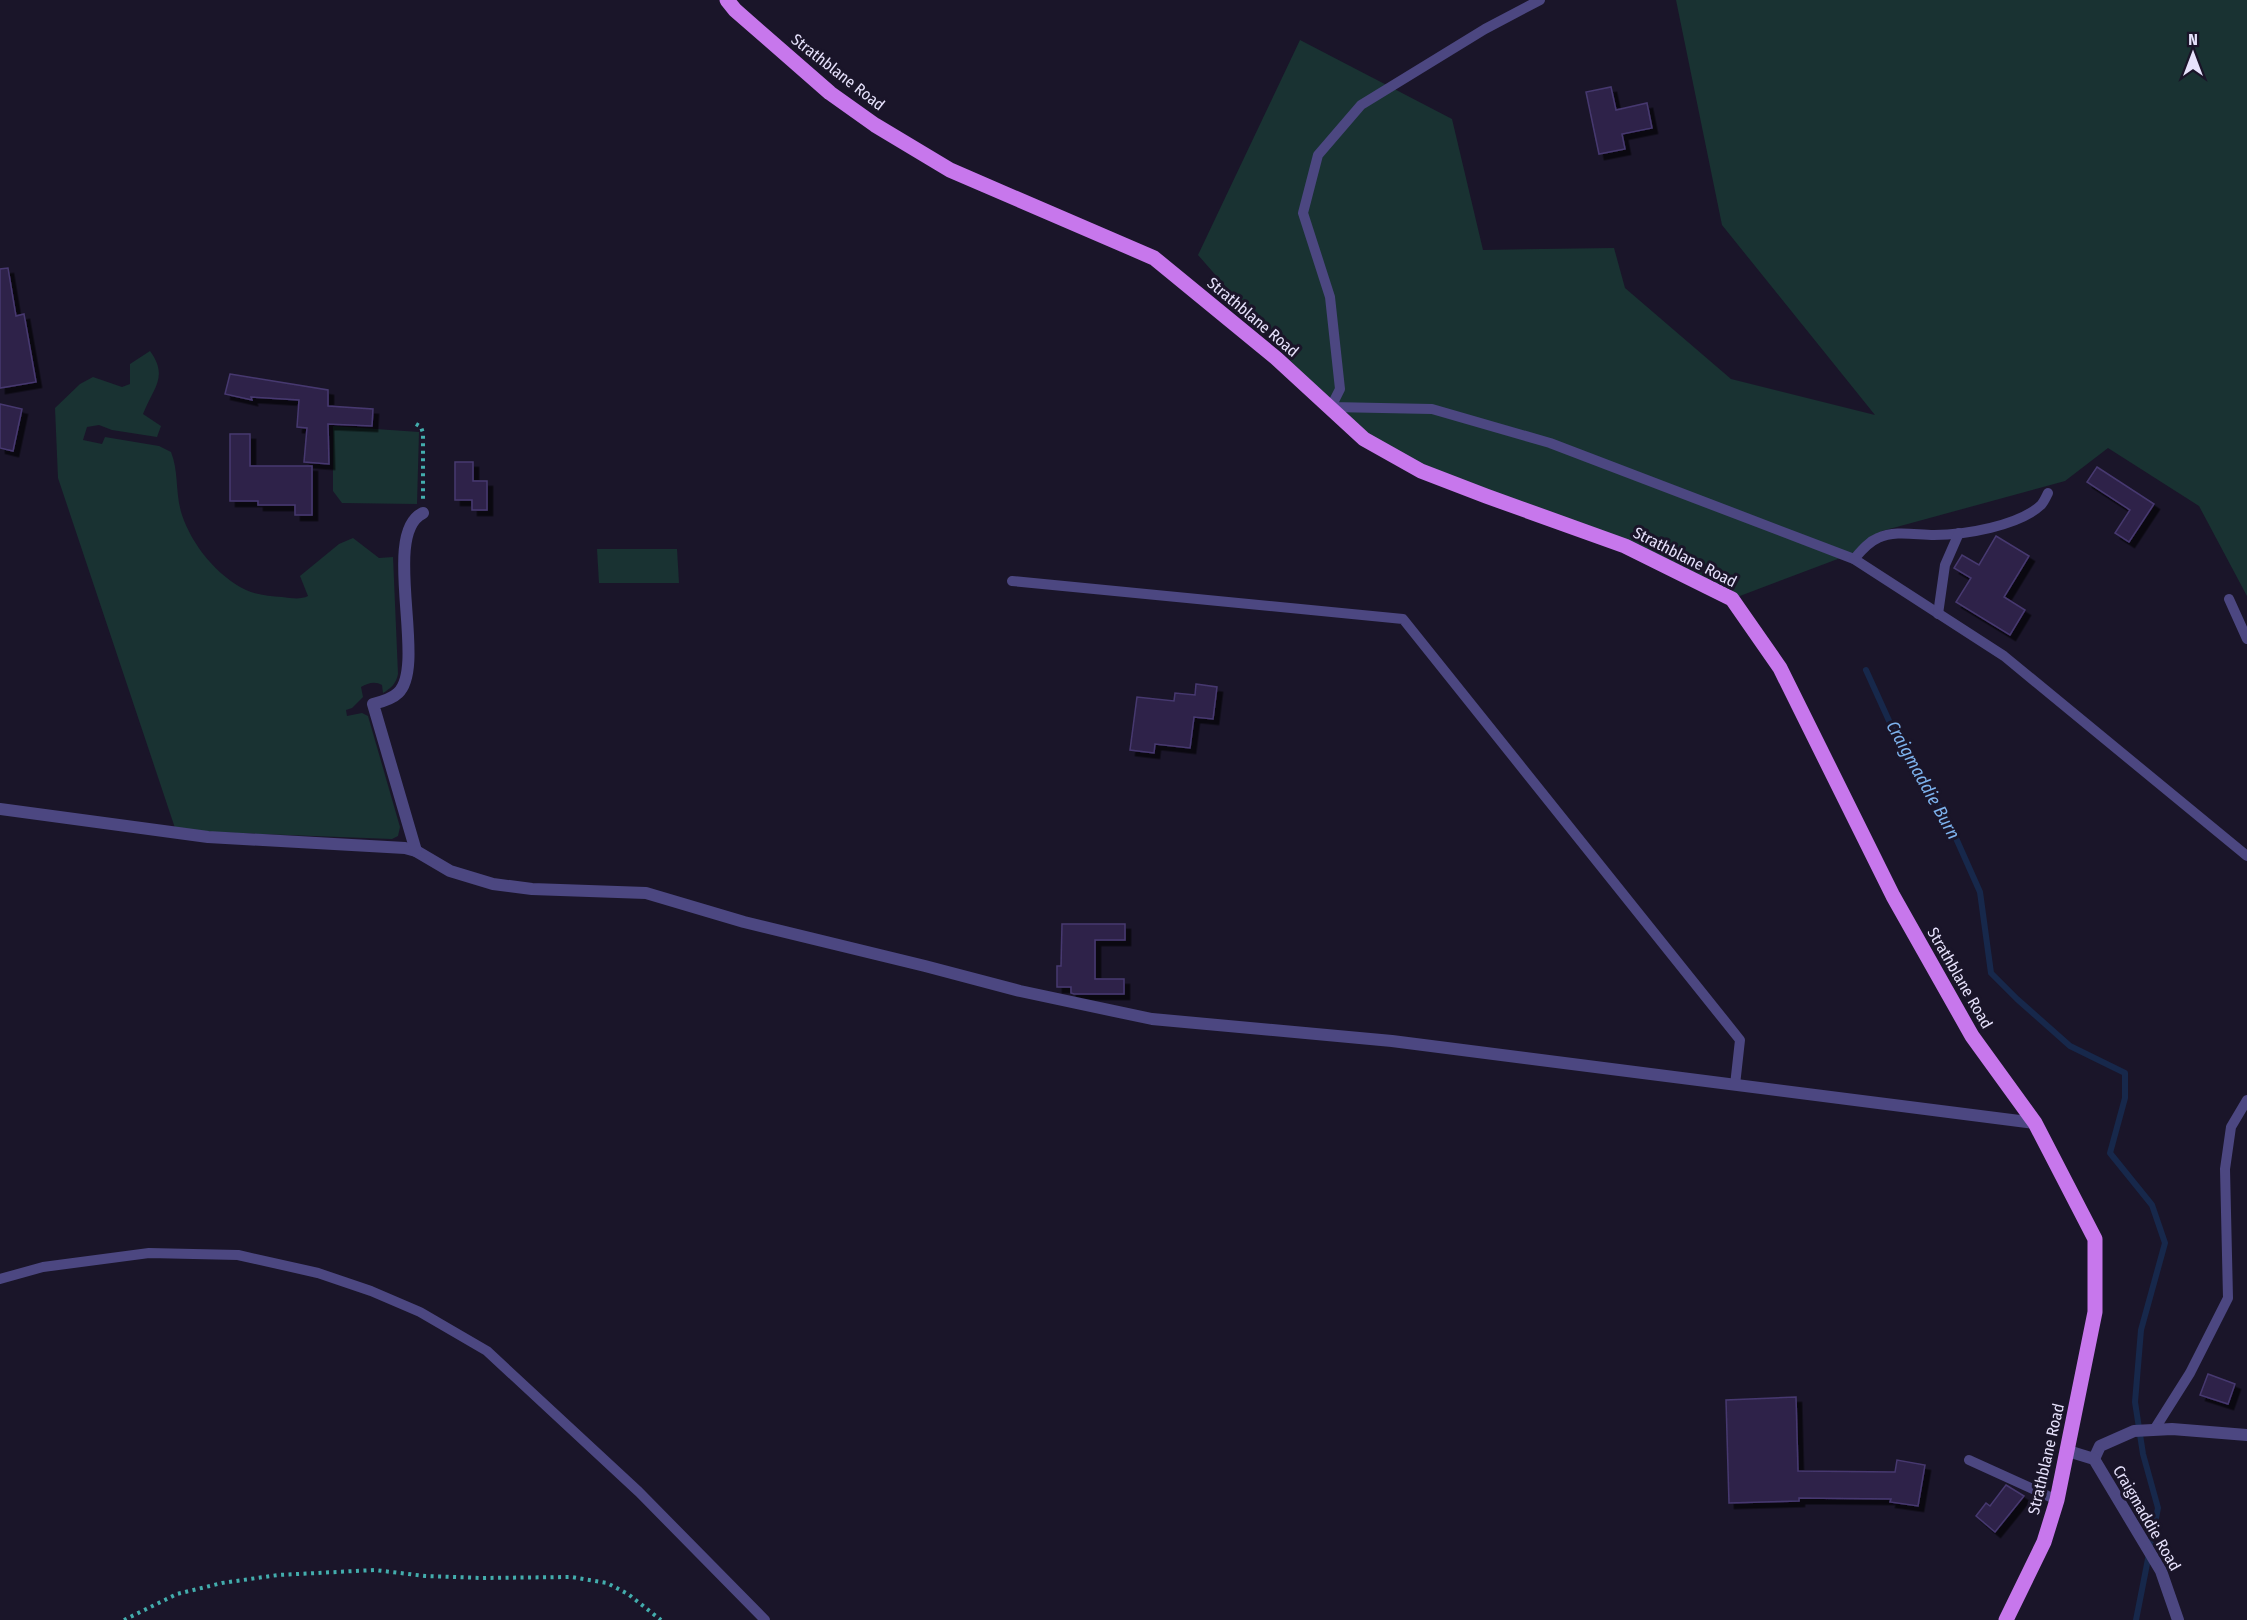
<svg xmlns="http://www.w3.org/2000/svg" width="2247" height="1620" viewBox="0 0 2247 1620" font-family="'Fira Sans Condensed',sans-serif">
	<defs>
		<filter id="shadow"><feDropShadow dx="5.5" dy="5.5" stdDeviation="0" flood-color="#0009"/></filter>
	</defs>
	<rect width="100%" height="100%" fill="#1a1529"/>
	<g fill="#193232">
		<path d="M1676,0h571v596l-48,-90 -91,-58 -43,33 -183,50 -31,23 -119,45 -107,-53 -204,-75 -90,-64 -133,-152 102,-215 152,79 31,131 131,-2 11,40 106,91 144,36 -153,-190z"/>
		<path d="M150,351c19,26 3,37 -7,63l18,12 -4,11 -45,-7 -13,-5 -12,2 -4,13 19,4 3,-7 54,9 12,6c8,20 4,42 11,63 10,30 35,61 64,75 11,5 24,6 36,7 9,1 18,3 26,-1l-8,-20 39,-32 14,-6 26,20 14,-1 5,117c-2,10 -7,14 -15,19l-1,-8c-7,-4 -14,-2 -21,2l2,10 -11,11 -6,2 1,6 15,-3 6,3 32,111 -2,9 -6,3 -180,-7 -37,-4 -117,-350 -3,-70 25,-24 13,-7 29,10 8,-3v-20z"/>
		<path d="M333,426l86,6 -2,72 -75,-1 -9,-12z"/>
		<path d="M597,549h80l2,34h-80z"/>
	</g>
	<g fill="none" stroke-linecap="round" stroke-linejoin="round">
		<path stroke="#17284b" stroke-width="6" d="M1866,670l34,75 47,73 33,74 11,81 26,26 53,47 55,27v25l-15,55 42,52 13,38 -24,87 -6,72 8,52 15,54 -22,112"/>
	</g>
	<g fill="#2d2348" stroke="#473970" stroke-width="1.5" filter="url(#shadow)">
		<path d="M1611,87l5,23 31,-7 5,25 -30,6 3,15 -26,5 -13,-62z"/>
		<path d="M8,268l8,48 8,-2 12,68 -36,6v-119z"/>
		<path d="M230,374l98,16v16l45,3 -1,17 -44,-2 1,40 -25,-2 3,-34 -10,-1 2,-27 -48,-3 1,3 -27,-6z"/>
		<path d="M0,404l22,5 -9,42 -13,-3z"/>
		<path d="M230,434h20v32h62v49h-17v-10h-37v-4h-28z"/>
		<path d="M455,462h18v19h14v29h-15v-10h-17z"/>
		<path d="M2097,467l57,37 -25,38 -14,-9 15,-23 -43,-28z"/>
		<path d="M1996,536l33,20 -25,41 21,13 -15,25 -54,-33 15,-24 -17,-10 8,-13 17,10z"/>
		<path d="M1196,684l21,3 -4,32 -19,-2 -4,31 -35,-4 -1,9 -24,-3 7,-53 37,4 1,-8 20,2z"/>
		<path d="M1062,924h63v16h-30v39h29v15h-50l-3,-1v-6h-14v-21h4z"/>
		<path d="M2208,1374l27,10 -7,20 -28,-9z"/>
		<path d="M1796,1397l2,74 97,1 2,-12 28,5 -7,41 -28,-4 1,-3 -92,-1v3l-70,2 -3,-103z"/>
		<path d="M2006,1485l18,11 -29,36 -19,-16 10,-13 4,3z"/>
	</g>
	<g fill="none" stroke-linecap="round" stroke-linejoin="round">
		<g stroke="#43adad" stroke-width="4" stroke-dasharray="3 4.5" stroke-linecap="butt">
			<path d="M416,424l5,3 2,6v68"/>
			<path d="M124,1620l53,-26 45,-11 56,-8 97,-5 50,6 57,2 89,-1 36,6 21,11 33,26"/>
		</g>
		<g stroke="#4c4781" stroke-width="10">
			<path d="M1540,0l-55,29 -124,76 -43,50 -15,58 27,84 10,92 -9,18 101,2 118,34 304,116 150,97 243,200"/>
			<path d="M1854,559c7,-8 14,-17 24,-21 17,-8 38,-3 56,-3 30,0 85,-9 107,-30 3,-3 5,-8 7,-12"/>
			<path d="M1012,581l391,38 337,421 -5,45"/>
			<path d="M2229,599l18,40"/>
			<path d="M1938,614l7,-49 14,-32"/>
			<path d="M0,1279l43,-12 106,-14 89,2 80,18 53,18 49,21 67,39 152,141 126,128"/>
			<path d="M2154,1430l36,-57 38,-75 -3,-129 6,-42 16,-27"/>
			<path d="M1969,1460l88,40"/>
		</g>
		<g stroke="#4c4781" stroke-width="12">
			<path d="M0,809l208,28 197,11 11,3 34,20 43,13 39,5 114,4 98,29 181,44 95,25 132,28 240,22 643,82"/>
			<path d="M416,851l-43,-147c8,-2 19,-5 25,-11 30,-27 -18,-160 25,-180"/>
			<path d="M2094,1459l6,-13 34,-15 38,-2 75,6"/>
		</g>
		<path stroke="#4c4781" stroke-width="12" d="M2068,1451l26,8 67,112 17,49"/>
		<path stroke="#c777ec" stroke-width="15" d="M727,0l8,10 95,83 45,32 75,45 204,88 122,100 88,81 57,32 65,25 139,50 107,53 48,69 113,228 79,140 63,87 60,116v73l-38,188 -13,42 -38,78"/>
	</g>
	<g text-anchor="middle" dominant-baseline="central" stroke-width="6" stroke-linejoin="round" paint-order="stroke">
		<g font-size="16" fill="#e6e1fb" stroke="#1a1529">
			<text transform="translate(838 72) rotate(38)">Strathblane Road</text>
			<text transform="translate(1253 317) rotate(40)">Strathblane Road</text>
			<text transform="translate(1685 557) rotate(27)">Strathblane Road</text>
			<text transform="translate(1960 978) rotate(60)">Strathblane Road</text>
			<text transform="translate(2046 1459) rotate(-77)">Strathblane Road</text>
			<text transform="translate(2147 1518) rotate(60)">Craigmaddie Road</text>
		</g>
		<g font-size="18" font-style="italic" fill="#7db2ed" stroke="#1a1529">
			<text transform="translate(1923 780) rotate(61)">Craigmaddie Burn</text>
		</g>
	</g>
	<g transform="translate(2193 54)" stroke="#1a1529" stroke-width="4.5" paint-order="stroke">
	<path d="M0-4.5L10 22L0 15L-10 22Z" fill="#e6e1fb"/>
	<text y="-9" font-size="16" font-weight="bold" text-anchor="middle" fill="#e6e1fb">N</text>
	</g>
</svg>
